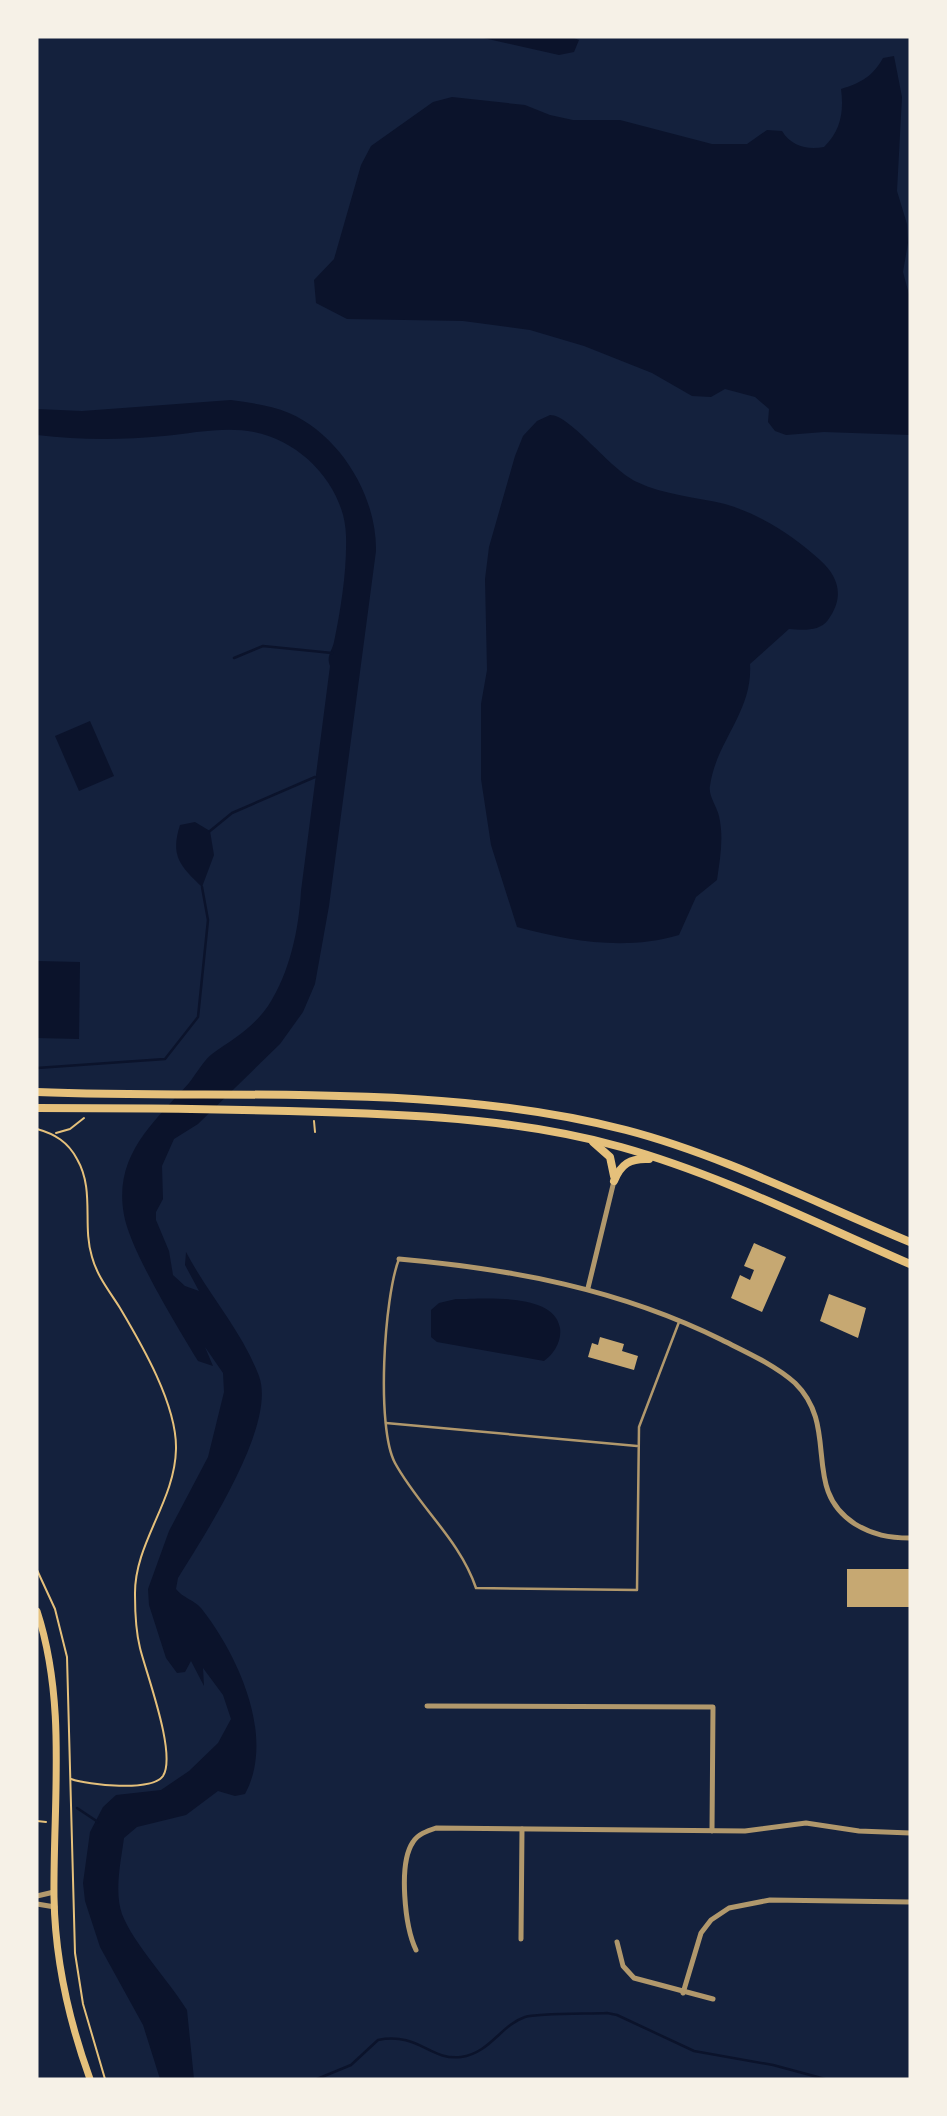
<svg xmlns="http://www.w3.org/2000/svg" width="947" height="2116" viewBox="0 0 947 2116" font-family="'Fira Sans',sans-serif">
	<rect width="100%" height="100%" fill="#14213d"/>
	<g fill="#0b132b">
		<path d="M479,37h93l7,3 -5,12 -15,3z"/>
		<path d="M894,56l8,41 -5,94 10,33 1,19 -5,29 7,26v137l-86,-3 -38,3 -11,-4 -7,-9 1,-13 -14,-12 -30,-8 -14,8 -19,-1 -40,-23 -68,-27 -54,-16 -67,-9 -116,-2 -31,-16 -2,-23 20,-21 27,-94 10,-19 62,-44 19,-5 73,8 25,10 23,5h47l92,24h35l20,-14 15,1c9,15 25,19 42,16 17,-16 20,-36 17,-58 20,-6 32,-13 42,-31z"/>
		<path d="M231,400c20,3 40,5 58,13 51,22 88,83 87,138l-47,355 -14,78 -12,28 -23,32 -82,80 -24,15 -12,27 1,33 -7,13v8l13,31 4,24 12,11 14,5 -14,-26 1,-13c22,42 56,79 73,124 18,49 -54,158 -81,202l-2,11c7,9 18,11 25,19 37,47 75,129 44,186l-10,2 -17,-5 -32,24 -49,12 -13,11c-3,23 -10,53 -2,76 11,29 47,67 65,96l7,69h-34l-17,-54 -43,-78 -15,-46 -2,-18 7,-51 13,-25 13,-12 45,-5 28,-19 29,-28 13,-24 -8,-24 -20,-27 1,18 -13,-25 -6,11 -8,1 -11,-15 -17,-53 -1,-16 21,-58 39,-74 16,-65 -1,-19 -18,-26 8,19 -15,-5c-20,-33 -68,-111 -74,-146 -11,-60 30,-93 65,-132 7,-9 15,-23 23,-29 21,-15 41,-26 56,-48 22,-33 31,-78 33,-115l29,-225c-4,-10 2,-15 4,-24 7,-33 13,-72 12,-106 -1,-49 -44,-95 -92,-104 -28,-6 -61,1 -90,4 -43,4 -84,4 -127,-1v-26l45,2z"/>
		<path d="M550,415c21,0 59,54 87,67 27,13 59,15 88,22 37,11 67,31 95,56 20,18 24,38 8,60 -9,12 -26,10 -39,9l-39,35c3,48 -34,77 -40,122 -2,9 7,21 9,30 5,22 1,43 -2,64l-21,17 -17,38c-54,16 -109,6 -162,-8l-26,-82 -10,-66v-75l6,-34 -2,-91 4,-32 26,-91 8,-20 14,-15z"/>
		<path d="M90,721l24,55 -35,15 -24,-55z"/>
		<path d="M195,822l15,9 4,24 -12,32c-22,-21 -32,-31 -22,-62z"/>
		<path d="M37,961l43,1 -1,77 -42,-1z"/>
		<path d="M456,1299c28,0 98,-7 104,29 2,13 -6,26 -16,33l-107,-19 -6,-5v-27l8,-7z"/>
	</g>
	<g fill="none" stroke-linecap="round" stroke-linejoin="round">
		<g stroke="#0b132b" stroke-width="2.5">
			<path d="M234,658l29,-12 69,7"/>
			<path d="M210,831l22,-18 83,-36"/>
			<path d="M37,1068l128,-9 33,-42 10,-97 -6,-33"/>
			<path d="M77,1808l21,14"/>
			<path d="M317,2079l34,-14 27,-25c41,-8 52,21 83,17 29,-4 40,-32 64,-40 13,-4 65,-3 82,-4l10,2 77,36 79,14 52,14"/>
		</g>
	</g>
	<g fill="#c6a872">
		<path d="M754,1243l32,14 -24,55 -31,-14 9,-23 10,5 4,-10 -10,-4z"/>
		<path d="M829,1294l37,14 -8,30 -38,-17z"/>
		<path d="M600,1337l24,7 -2,7 16,5 -4,14 -46,-13 4,-14 6,2z"/>
		<rect x="847" y="1569" width="63" height="38"/>
	</g>
	<g fill="none" stroke-linecap="round" stroke-linejoin="round">
		<g stroke="#e5c07b" stroke-width="2">
			<path d="M314,1121l1,11"/>
			<path d="M37,1129c18,5 31,13 40,30 18,31 5,66 15,98 5,19 18,35 28,51 22,37 57,97 56,141 -1,53 -42,94 -41,146 0,17 1,37 5,53 6,25 37,106 23,128 -11,16 -75,9 -92,3"/>
			<path d="M56,1133l14,-4 14,-11"/>
			<path d="M37,1570l18,39 12,48 8,296 8,51 22,75"/>
			<path d="M37,1821l9,1"/>
		</g>
		<g stroke="#b1986c" stroke-width="2.5">
			<path d="M399,1259c-15,38 -23,169 -4,204 24,44 65,77 81,125l161,2 2,-163 40,-105"/>
			<path d="M386,1423l251,23"/>
		</g>
		<g stroke="#b1986c" stroke-width="5">
			<path d="M399,1259c113,10 220,30 323,81 24,12 53,25 73,43 46,45 5,106 60,141 18,11 34,14 55,14"/>
			<path d="M588,1288l26,-107"/>
			<path d="M427,1706l286,1 -1,124"/>
			<path d="M37,1896l17,-4"/>
			<path d="M37,1904l18,3"/>
			<path d="M521,1939l1,-110"/>
			<path d="M617,1942l6,24 11,12 79,21"/>
			<path d="M416,1950c-11,-23 -18,-86 -3,-108 5,-8 14,-11 23,-14l309,3 61,-8 53,8 51,2"/>
			<path d="M683,1993l18,-60 10,-13 18,-12 41,-8 140,2"/>
		</g>
		<path stroke="#e5c07b" stroke-width="7" d="M37,1611c30,92 16,190 17,286 1,62 15,124 36,182"/>
		<g stroke="#e5c07b" stroke-width="8">
			<path d="M37,1092c194,8 399,-11 589,38 96,25 192,74 284,112"/>
			<path d="M37,1108c95,0 190,1 285,4 102,3 201,8 299,35 100,28 194,76 289,117"/>
			<path d="M593,1142l17,15 4,19"/>
			<path d="M614,1181c7,-17 16,-23 35,-22"/>
		</g>
	</g>
	<rect width="947" height="2116" fill="none" stroke="#f6f1e7" stroke-width="77"/>
</svg>
